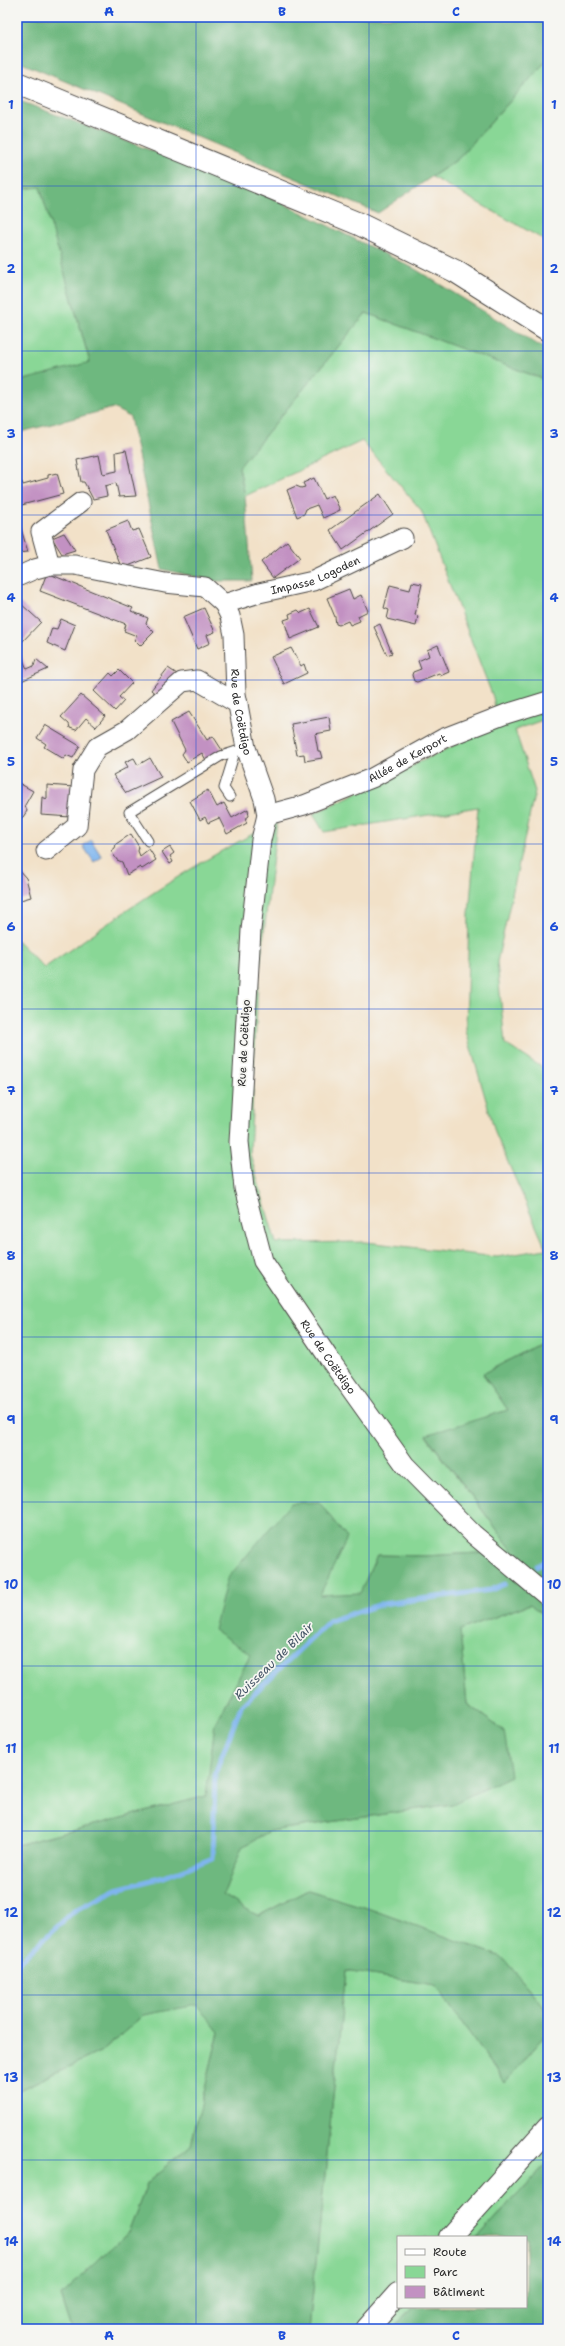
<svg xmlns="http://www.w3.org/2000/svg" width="565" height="2346" viewBox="0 0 565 2346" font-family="'Shantell Sans',sans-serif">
	<rect width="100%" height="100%" fill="#f6f6f2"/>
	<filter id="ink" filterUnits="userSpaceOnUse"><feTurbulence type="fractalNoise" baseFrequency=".025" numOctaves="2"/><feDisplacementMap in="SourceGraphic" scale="8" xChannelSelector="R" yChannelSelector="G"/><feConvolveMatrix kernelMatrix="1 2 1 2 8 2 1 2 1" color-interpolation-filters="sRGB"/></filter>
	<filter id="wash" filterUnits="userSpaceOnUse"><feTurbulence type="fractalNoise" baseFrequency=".012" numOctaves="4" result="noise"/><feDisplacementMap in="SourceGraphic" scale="16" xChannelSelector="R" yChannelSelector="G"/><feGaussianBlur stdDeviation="0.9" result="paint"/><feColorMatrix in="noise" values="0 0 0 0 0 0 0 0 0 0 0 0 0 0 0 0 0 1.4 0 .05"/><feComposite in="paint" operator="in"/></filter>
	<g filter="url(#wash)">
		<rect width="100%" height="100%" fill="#f2e1c8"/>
		<g fill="#89d796" stroke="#5a8160">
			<path d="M548,59v183l-116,-65 26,-18z"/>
			<path d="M40,186l50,177 -73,19v-192z"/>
			<path d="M366,313l182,68v337l-33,12 20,61 -38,171 8,82 43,27v268l-65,35 25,36 -82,26 87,115 -88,5 -48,-1 -17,39 -40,1 -69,59 -36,69 -8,73 -190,49v-905l27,28c76,-53 149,-106 233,-146l-19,162 -8,170 26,89 90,-1 131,15 49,-8 -50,-114 -30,-104 3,-117 9,-107 -154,25 -11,-18 185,-90 -5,-27 -72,-187 -59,-69 -117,55 -6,-29z"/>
			<path d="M530,1604l18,15v392l-46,-54 -135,-49 -59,-18 -50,26 -35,-21 19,-49 28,-15 182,-27 52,-73 -37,-27 -7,-74z"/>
			<path d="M346,1971l89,14 70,98 43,-51v130l-70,75h-80v70h15l-20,22h-84z"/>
			<path d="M197,2004l22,28 -28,113 -43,36 -19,50 -68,64 11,34h-55v-238l87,-41 39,-35z"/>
		</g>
		<g fill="#6eb87f" stroke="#4c7255">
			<path d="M17,17h531v42l-90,100 -80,54 -361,-152z"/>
			<path d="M17,100l239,90 159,79 133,82v30l-182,-68 -127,154 6,29 7,85h-39l-51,-12 -32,-152 -17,-9 -96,25v-51l73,-20 -50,-175 -23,3z"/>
			<path d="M548,1339v280l-18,-15 -70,26 7,74 37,27 7,45 -59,28 -182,27 -28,16 -19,48 35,21 50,-26 59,18 135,49 46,54v21l-43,51 -70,-98 -89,-14 -37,358h-237l-11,-34 68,-64 19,-50 43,-36 28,-113 -22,-27 -54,10 -39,35 -87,41v-246l189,-49 9,-73 36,-69 -37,-24 13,-51 64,-76 28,-1 28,36 -27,57 40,-2 17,-38 48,1 88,-5 -87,-116 82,-25 -25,-36z"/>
			<path d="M548,2162v167h-155l20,-22h113v-70h-48z"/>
		</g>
		<path fill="#7fb5ee" stroke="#55708c" d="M91,840l11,17 -8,5 -11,-16z"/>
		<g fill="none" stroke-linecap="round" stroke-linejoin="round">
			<g stroke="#7fb5ee" stroke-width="5">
				<path d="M537,1566l11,-6"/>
				<path d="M17,1964l58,-54 42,-21 47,-12 49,-19 2,-84 26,-68 88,-85 53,-17 109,-14 14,-6"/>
			</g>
		</g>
		<g id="blocks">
			<g fill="#c291c2">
				<path d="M126,450l10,46 -17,1 -3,-14 -11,3 2,10 -14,3 -9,-17h-3l-4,-22 22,-5 4,19 14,-3 -1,-19z"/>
				<path d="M57,473l6,21 -45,12 -1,-23 5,-1 1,3 25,-7v-3z"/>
				<path d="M314,478l10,21 9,-4 7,15 -17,8 -6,-13 -11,4 -2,5 -7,3 -10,-27 9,-4 5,2 4,-1 -2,-4z"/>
				<path d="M380,494l13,20 -50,36 -13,-20z"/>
				<path d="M128,521l4,10 7,-2 12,28 -23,9 -8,-2 -14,-34z"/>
				<path d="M19,522l9,30 -11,1v-30z"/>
				<path d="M64,533l11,17 -13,4 -10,-16z"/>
				<path d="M287,541l13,17 -27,20 -12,-16z"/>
				<path d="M47,573l86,35 -2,3 17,7 -2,6 8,8 -14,14 -6,-6 3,-4 -13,-5 2,-7 -86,-33z"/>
				<path d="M412,582l10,2 -7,31 3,1 -2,10 -29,-7 2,-9 -5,-2 6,-23 20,5z"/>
				<path d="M349,589l4,10 8,-4 7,16 -10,5 2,5 -10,4 -2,-4 -9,4 -3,-1 -1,-7 -8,-19z"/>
				<path d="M20,603l21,19 -21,22 -3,-3v-9l3,-3 -3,-3v-19z"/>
				<path d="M204,608l11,24 -8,3 3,8 -13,6 -14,-32z"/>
				<path d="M310,609l9,18 -29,12 -6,-19 6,-2 -1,-4 9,-4 3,3z"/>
				<path d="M61,619l14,6 -10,26 -18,-8 5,-15 5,1z"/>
				<path d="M380,624l12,29 -5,2 -13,-28z"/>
				<path d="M438,645l11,27 -9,4 -1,-3 -22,9 -3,-1 -2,-6 1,-3 8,-3 -3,-8 11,-5 -2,-6z"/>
				<path d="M291,648l10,18 3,-2 3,9 -23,11 -13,-27z"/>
				<path d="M21,655l6,14 7,-3 2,-7 12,10 -31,14v-26z"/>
				<path d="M168,668l9,6 -19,22 -7,-6z"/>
				<path d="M119,670l13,13 -13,14 5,4 -9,10 -21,-20 16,-18 3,3z"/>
				<path d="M81,695l24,21 -9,11 -10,-9 -10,12 -6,-2 -1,-4 -8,-7z"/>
				<path d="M189,712l18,28 6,-4 9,14 -16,10 -4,-7 -15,9 -5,-8 3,-4 -14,-28z"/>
				<path d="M329,717l2,14 -16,3 3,17h2l2,7 -17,3 -1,-7 -7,1 -6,-31z"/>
				<path d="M45,725l35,21 -7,12 -7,-3 -2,4 -20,-12 2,-3 -9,-6z"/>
				<path d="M134,758l4,7 12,-7 11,19 -35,16 -13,-18 15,-8 -3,-5z"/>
				<path d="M17,782l16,9 -8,14 2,6 -4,6 -6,2z"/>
				<path d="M47,785l27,2 -3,30 -30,-2 1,-18 5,2z"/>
				<path d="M208,790l9,17 7,-4 8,15 16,-9 1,7 -4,3 2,4 -20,11 -8,-16 -11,5 -3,-6 -5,3 -10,-19z"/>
				<path d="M131,834l8,13 -1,4 2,5 9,-7 7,11 -14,9 -2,-2 -13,8 -5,-13 -5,-2 -6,-9 4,-3 1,-4z"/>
				<path d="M170,847l4,6 -4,3 3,6 -3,2 -8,-12z"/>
				<path d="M17,868l9,10 5,19 -14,4z"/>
			</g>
		</g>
	</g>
	<g filter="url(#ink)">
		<use href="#blocks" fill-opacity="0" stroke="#494643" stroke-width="1"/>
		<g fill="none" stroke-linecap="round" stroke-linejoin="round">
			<g stroke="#494643" stroke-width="11">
				<g id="service">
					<path d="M230,797l-6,-9 11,-36"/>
					<path d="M148,841l-19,-29 92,-56 25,-8"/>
				</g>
			</g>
			<g stroke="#494643" stroke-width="21">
				<g id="minor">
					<path d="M50,565l-9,-33 40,-30"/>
					<path id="s1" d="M17,577l18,-8 15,-4h25l90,18 40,4 19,17 6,12 4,19 2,59 10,54 18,51 3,16 -6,25 -10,90 -12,212 5,46 19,73 67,99 75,105 68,69 75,63"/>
					<path id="s2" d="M224,604l35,-11 54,-12 90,-43"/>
					<path id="s3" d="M267,815l37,-10 68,-27 72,-40 62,-24 42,-13"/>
					<path d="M46,851l31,-25 6,-56 14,-23 30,-17 55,-48 15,-2 41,24"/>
				</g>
			</g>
			<g stroke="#494643" stroke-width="24">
				<g id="secondary">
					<path d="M17,83l342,141 96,47 93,59"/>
					<path d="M450,2237l98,-109"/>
					<path d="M367,2329l31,-35"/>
				</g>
			</g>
			<use href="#service" stroke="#fff" stroke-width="9"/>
			<use href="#minor" stroke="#fff" stroke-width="19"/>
			<use href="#secondary" stroke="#fff" stroke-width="22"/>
		</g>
	</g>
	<path fill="none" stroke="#1d4ed8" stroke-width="1" stroke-opacity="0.55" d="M196,17v2312M369,17v2312M17,186h531M17,351h531M17,515h531M17,680h531M17,844h531M17,1009h531M17,1173h531M17,1337h531M17,1502h531M17,1666h531M17,1831h531M17,1995h531M17,2160h531"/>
	<g text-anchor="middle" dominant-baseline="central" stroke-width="3.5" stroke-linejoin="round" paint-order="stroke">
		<g font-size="11" fill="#2b2b2b" stroke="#f6f6f2">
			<text stroke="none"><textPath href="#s2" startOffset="96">Impasse Logoden</textPath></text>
			<text stroke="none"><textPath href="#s1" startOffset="328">Rue de Coëtdigo</textPath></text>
			<text stroke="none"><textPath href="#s3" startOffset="152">Allée de Kerport</textPath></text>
			<text transform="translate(244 1043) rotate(-87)">Rue de Coëtdigo</text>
			<text stroke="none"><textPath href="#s1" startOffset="1001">Rue de Coëtdigo</textPath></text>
		</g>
		<g font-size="12" font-style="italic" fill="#445466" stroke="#f6f6f2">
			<text transform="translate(274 1661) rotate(-44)">Ruisseau de Bilair</text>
		</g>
	</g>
	<rect width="565" height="2346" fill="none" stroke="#f6f6f2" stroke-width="44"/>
	<rect x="397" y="2236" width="130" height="72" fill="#f6f6f2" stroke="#a5a5a2"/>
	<rect x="405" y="2249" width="20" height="6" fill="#ffffff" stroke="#a5a5a2"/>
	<text x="433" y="2256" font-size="12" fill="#2b2b2b">Route</text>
	<rect x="405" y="2266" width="20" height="12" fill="#89d796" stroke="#a5a5a2"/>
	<text x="433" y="2276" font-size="12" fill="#2b2b2b">Parc</text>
	<rect x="405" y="2286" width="20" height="12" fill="#c291c2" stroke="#a5a5a2"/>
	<text x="433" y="2296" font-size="12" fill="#2b2b2b">Bâtiment</text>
	<rect x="22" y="22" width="521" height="2302" fill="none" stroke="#1d4ed8" stroke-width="1.5"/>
	<g font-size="13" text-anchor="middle" font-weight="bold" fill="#1d4ed8">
		<text x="109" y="16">A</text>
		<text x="282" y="16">B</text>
		<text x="456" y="16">C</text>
		<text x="11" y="109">1</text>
		<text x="554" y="109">1</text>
		<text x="11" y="273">2</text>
		<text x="554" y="273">2</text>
		<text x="11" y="438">3</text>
		<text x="554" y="438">3</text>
		<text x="11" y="602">4</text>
		<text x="554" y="602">4</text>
		<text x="11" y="766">5</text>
		<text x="554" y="766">5</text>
		<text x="11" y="931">6</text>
		<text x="554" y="931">6</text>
		<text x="11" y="1095">7</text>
		<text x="554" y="1095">7</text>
		<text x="11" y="1260">8</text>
		<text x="554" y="1260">8</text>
		<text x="11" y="1424">9</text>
		<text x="554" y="1424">9</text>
		<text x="11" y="1589">10</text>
		<text x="554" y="1589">10</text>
		<text x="11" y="1753">11</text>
		<text x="554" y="1753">11</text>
		<text x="11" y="1917">12</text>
		<text x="554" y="1917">12</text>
		<text x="11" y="2082">13</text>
		<text x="554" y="2082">13</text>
		<text x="11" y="2246">14</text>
		<text x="554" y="2246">14</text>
		<text x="109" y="2340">A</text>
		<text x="282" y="2340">B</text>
		<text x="456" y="2340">C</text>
	</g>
</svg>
